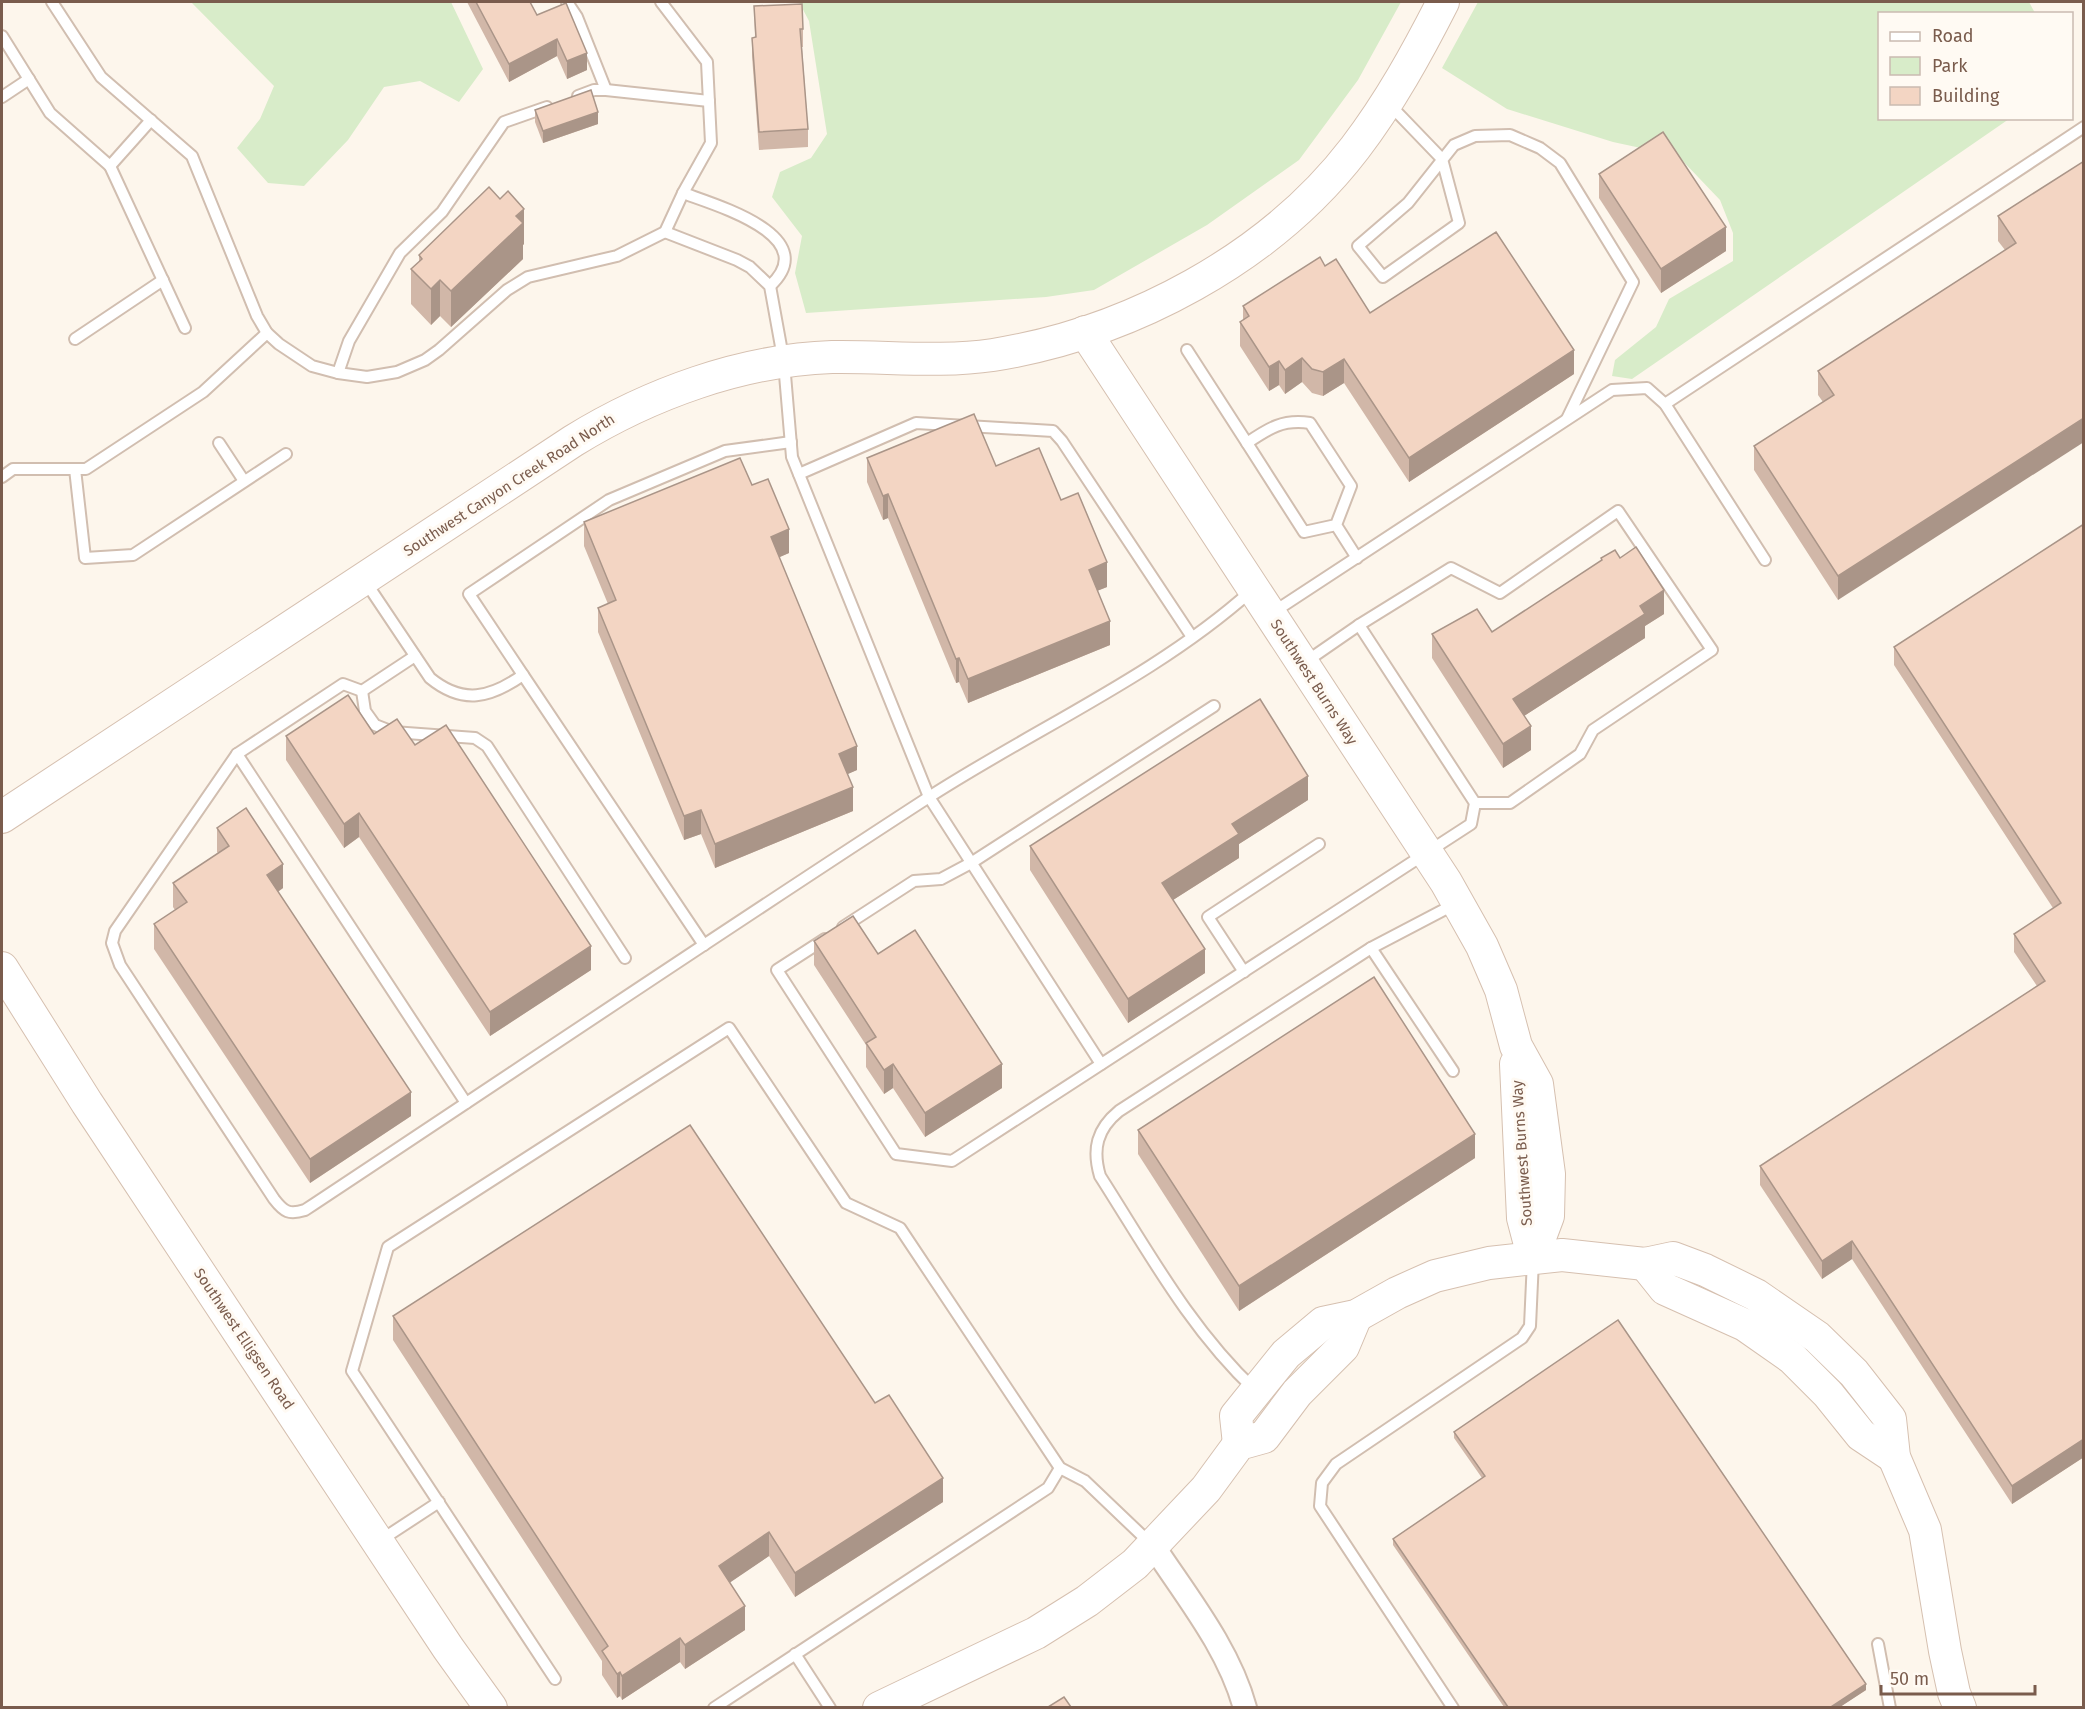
<svg xmlns="http://www.w3.org/2000/svg" width="2085" height="1709" viewBox="0 0 2085 1709" font-family="'Fira Sans',sans-serif">
	<rect width="100%" height="100%" fill="#fdf6ec"/>
	<g fill="#d8ecc9">
		<path d="M191,2h260l32,67 -24,33 -39,-21 -36,6 -36,53 -44,46 -36,-3 -31,-35 23,-29 14,-33z"/>
		<path d="M799,2h602l-43,78 -59,80 -92,65 -113,65 -48,7 -240,16 -11,-40 7,-37 -30,-39 8,-25 31,-14 16,-24 -18,-113z"/>
		<path d="M1478,2h551l6,11 -155,1v104l129,1 -377,260 -20,-3 3,-16 41,-33 13,-28 64,-38v-28l-13,-33 -42,-44 -65,-14 -106,-33 -65,-41z"/>
	</g>
	<g fill="none" stroke-linecap="round" stroke-linejoin="round">
		<g stroke="#d1beb0" stroke-width="14">
			<g id="lane">
				<path d="M52,2l49,75 91,79 65,160 10,17 12,11 33,22 26,7 29,4 30,-5 28,-12 14,-10 68,-60 21,-13 89,-21 48,-24 18,-39 28,-50 -4,-81 -46,-60"/>
				<path d="M567,2l10,15 29,73"/>
				<path d="M2,36l48,77 60,53 41,-46"/>
				<path d="M578,96l16,-6h12l103,11"/>
				<path d="M2,97l27,-18"/>
				<path d="M1390,105l52,54 17,64 -76,54 -25,-31 50,-43 46,-58 21,-9 35,-1 30,13 20,15 73,119 -66,137"/>
				<path d="M110,166l75,162"/>
				<path d="M683,193c32,12 141,43 87,93"/>
				<path d="M665,232l72,28 13,7 20,19 14,77 8,94 137,340 172,267"/>
				<path d="M75,339l88,-59"/>
				<path d="M1187,350l60,93"/>
				<path d="M338,373l11,-32 51,-88 42,-41 62,-90 43,-15"/>
				<path d="M1665,404l419,-277"/>
				<path d="M219,443l25,38"/>
				<path d="M75,469l10,89 48,-3 153,-101"/>
				<path d="M799,474l117,-51 137,8 9,10 130,196"/>
				<path d="M2,477l11,-8h73l117,-77 64,-59"/>
				<path d="M1336,525l-32,7 -57,-89c22,-15 36,-24 63,-20l41,63 -15,39 21,33"/>
				<path d="M365,581l65,97c33,27 60,20 93,-3l-54,-81 140,-94 116,-49 66,-9"/>
				<path d="M1272,613l340,-223 35,-2 18,16 100,156"/>
				<path d="M1359,625l92,-57 49,25 118,-82 94,139 -119,80 -13,24 -70,49h-35"/>
				<path d="M415,656l-53,35 -19,-7 -106,70 -122,177 -3,12 8,22 154,234c10,13 15,16 31,11 207,-137 413,-276 621,-411 106,-69 230,-123 325,-208"/>
				<path d="M523,675l181,270"/>
				<path d="M362,691l3,20 10,14 18,7 82,6 12,8 138,212"/>
				<path d="M237,754l229,349"/>
				<path d="M843,927l71,-46 27,-2 30,-16 243,-157"/>
				<path d="M825,939l-48,31 119,184 56,7 519,-337 4,-21 -116,-178 -55,38"/>
				<path d="M1371,948l82,123"/>
				<path d="M1244,972l-36,-55 111,-73"/>
				<path d="M1255,1390c-65,-61 -107,-139 -155,-214 -8,-27 -3,-47 19,-65l252,-163 84,-44"/>
				<path d="M381,1540l58,-38"/>
				<path d="M1878,1644l12,64"/>
				<path d="M795,1654l35,54"/>
				<path d="M555,1679l-203,-308 36,-124 341,-219 117,175 54,25 160,240 25,13 67,64"/>
				<path d="M714,1708l334,-220 12,-20"/>
				<path d="M1453,1708l-133,-202 2,-23 14,-19 186,-126 8,-12 3,-66"/>
			</g>
		</g>
		<g stroke="#d1beb0" stroke-width="26">
			<path id="street" d="M1154,1547c33,50 75,102 91,161"/>
		</g>
		<g stroke="#d6c0b0" stroke-width="34">
			<g id="secondary">
				<path d="M1085,332l361,550 36,64 19,44 15,56 21,38 12,90 -1,42 -15,40"/>
				<path d="M2,817l571,-376c76,-47 169,-81 259,-84 53,-1 108,6 161,-2 137,-22 277,-96 362,-207 35,-46 62,-95 88,-146"/>
				<path d="M2,968l85,135 361,545 43,60"/>
				<path d="M1516,1064l7,154 10,38"/>
				<path d="M1645,1264l20,25 80,36 47,33 36,36 33,41 33,22"/>
				<path d="M1239,1444l-3,-28 50,-62 37,-31 33,-7 41,-23 38,-17 54,-13 73,-8 83,9 28,-6 32,12 51,25 61,42 37,36 36,46 4,38 31,73 20,121 9,42 6,15"/>
				<path d="M879,1708l157,-75 51,-32 48,-37 71,-75 33,-45 25,-7 33,-44 46,-46 13,-31"/>
			</g>
		</g>
		<use href="#lane" stroke="#fff" stroke-width="10"/>
		<use href="#street" stroke="#fff" stroke-width="22"/>
		<use href="#secondary" stroke="#fff" stroke-width="32"/>
	</g>
	<g fill="#d1b7a8">
		<path d="M467,2h63l7,13 50,55 -20,9 -10,-23 -48,26z"/>
		<path d="M754,6l49,23v18h-1l6,82v18l-49,3 -7,-94v-18l3,-1z"/>
		<path d="M535,110l63,14 -55,19 -8,-21z"/>
		<path d="M2084,161l-246,439 -84,-130v-24l69,-44 -5,-7v-24l187,-121 -7,-9v-25z"/>
		<path d="M1599,174l127,77 -65,42 -62,-95z"/>
		<path d="M524,244l-1,1v14l-72,68 -11,-11 -9,9 -20,-21v-35l8,-7v-7z"/>
		<path d="M1325,266l45,47 204,61 -165,108 -65,-99 -21,13 -11,-3 -10,-11 -17,12 -6,-9 -10,6 -29,-45v-24l3,-2v-14z"/>
		<path d="M867,458l129,8 65,34 46,87 -10,4 13,54 -142,58 -9,-21 -3,1 -68,-165 -5,2 -16,-38z"/>
		<path d="M752,485l37,68 -10,4 78,213 -10,4 6,37 -138,57 -14,-34 -17,6 -86,-208v-24l10,-4 -24,-58v-24z"/>
		<path d="M2084,524v933l-72,47 -160,-245 -30,20 -62,-94v-19l277,-180 -23,-34v-18l39,-26 -159,-243v-18z"/>
		<path d="M1601,558h19l44,56 -19,12v12l-121,78 7,34 -28,18 -71,-110v-24l60,-2 109,-71z"/>
		<path d="M374,734l41,11 176,225 -101,66 -131,-199 -15,11 -58,-88v-24z"/>
		<path d="M1308,800l-69,44v14l-66,42 32,73 -77,50 -98,-153v-24z"/>
		<path d="M217,828l66,60 -5,4 133,224 -101,67 -156,-234v-25l21,-14 -2,-3v-24l45,-30 -1,-1z"/>
		<path d="M814,941l64,13 124,134 -77,49 -32,-49 -9,6 -18,-27v-22l-52,-80z"/>
		<path d="M1138,1130l337,28 -236,153 -101,-157z"/>
		<path d="M393,1316l482,87 68,99 -148,95 -26,-41 -39,26 15,48 -60,39 -5,-7 -58,38 -2,-4 -3,2 -15,-23v-14l-209,-321z"/>
		<path d="M1454,1432l412,258 -26,17h-336l-111,-162v-6l89,-61 -28,-40z"/>
	</g>
	<g fill="#aa9588">
		<path d="M557,39v17l-48,26v-18z"/>
		<path d="M587,53v17l-20,9v-18z"/>
		<path d="M598,112v12l-55,19v-12z"/>
		<path d="M524,209v35l-1,1v14l-72,68v-36l65,-75z"/>
		<path d="M1726,227v24l-65,42v-24z"/>
		<path d="M440,280v36l-9,9v-36z"/>
		<path d="M1574,350v24l-165,108v-24z"/>
		<path d="M1302,358v24l-17,12v-24z"/>
		<path d="M1344,359v24l-21,13v-24z"/>
		<path d="M1279,361v24l-10,6v-24z"/>
		<path d="M2084,418v24l-246,158v-24z"/>
		<path d="M888,494v24l-5,2v-24z"/>
		<path d="M789,529v24l-18,8v-24z"/>
		<path d="M1107,562v25l-18,7v-24z"/>
		<path d="M1664,590v24l-19,12v12l-132,85v-24l127,-93z"/>
		<path d="M1110,621v24l-142,58v-24z"/>
		<path d="M959,658v24l-3,1v-24z"/>
		<path d="M1531,726v24l-28,18v-24z"/>
		<path d="M857,746v24l-18,8v-24z"/>
		<path d="M1308,776v24l-69,44v14l-77,49v-24l70,-59z"/>
		<path d="M853,787v24l-138,57v-24z"/>
		<path d="M701,810v24l-17,6v-24z"/>
		<path d="M359,813v24l-15,11v-24z"/>
		<path d="M283,864v24l-16,11v-24z"/>
		<path d="M591,946v24l-101,66v-24z"/>
		<path d="M1205,949v24l-77,50v-24z"/>
		<path d="M893,1064v24l-9,6v-24z"/>
		<path d="M1002,1064v24l-77,49v-24z"/>
		<path d="M411,1092v24l-101,67v-24z"/>
		<path d="M1475,1134v24l-236,153v-25z"/>
		<path d="M1852,1241v18l-30,20v-18z"/>
		<path d="M2084,1439v18l-72,47v-18z"/>
		<path d="M943,1478v24l-148,95v-24z"/>
		<path d="M769,1532v24l-50,34v-24z"/>
		<path d="M745,1606v24l-60,39v-24z"/>
		<path d="M680,1638v24l-58,38v-24z"/>
		<path d="M620,1672v24l-3,2v-24z"/>
		<path d="M1866,1684v6l-26,17h-9z"/>
	</g>
	<g fill="#f3d5c3" stroke="#aa9588" stroke-width="1.5">
		<path d="M476,2h54l7,13 29,-12 21,50 -20,8 -10,-22 -48,25z"/>
		<path d="M802,4l1,25h-3l8,100 -49,3 -7,-94 4,-1 -2,-31z"/>
		<path d="M591,90l7,22 -55,19 -8,-21z"/>
		<path d="M1663,132l63,95 -65,42 -62,-95z"/>
		<path d="M2084,161v257l-246,158 -84,-130 80,-51 -16,-24 198,-128 -18,-27z"/>
		<path d="M489,187l11,12 8,-8 16,18 -8,7 7,7 -72,68 -11,-11 -9,9 -20,-20 11,-10 -3,-4z"/>
		<path d="M1496,232l78,118 -165,108 -65,-99 -21,13 -11,-3 -10,-11 -17,12 -6,-9 -10,6 -29,-45 9,-6 -6,-10 77,-49 5,9 11,-7 34,54z"/>
		<path d="M974,414l22,52 43,-18 22,52 17,-7 29,69 -18,8 21,51 -142,58 -9,-21 -3,1 -68,-165 -5,2 -16,-38z"/>
		<path d="M740,458l12,27 16,-6 21,50 -18,8 86,209 -18,8 14,33 -138,57 -14,-34 -17,6 -86,-208 18,-8 -32,-78z"/>
		<path d="M2084,524v915l-72,47 -160,-245 -30,20 -62,-95 285,-185 -31,-47 47,-31 -167,-256z"/>
		<path d="M1636,547l28,43 -24,16 5,8 -132,85 18,27 -28,18 -71,-110 45,-25 15,23 110,-72 -1,-2 14,-8 5,8z"/>
		<path d="M348,695l26,39 23,-15 18,26 31,-20 145,221 -101,66 -131,-199 -15,11 -58,-88z"/>
		<path d="M1260,699l48,77 -76,48 7,10 -77,49 43,66 -77,50 -98,-153z"/>
		<path d="M246,808l37,56 -16,11 144,217 -101,67 -156,-235 33,-22 -14,-19 56,-37 -12,-18z"/>
		<path d="M853,916l25,38 37,-24 87,134 -77,49 -32,-49 -9,6 -18,-27 10,-6 -62,-96z"/>
		<path d="M1374,977l101,157 -236,152 -101,-156z"/>
		<path d="M690,1125l185,278 14,-8 54,83 -148,95 -26,-41 -50,34 26,40 -60,39 -5,-7 -58,38 -2,-4 -3,2 -15,-23 6,-5 -215,-330z"/>
		<path d="M1618,1320l248,364 -35,23h-323l-115,-168 92,-63 -31,-44z"/>
		<path d="M1064,1697l7,10h-23z"/>
	</g>
	<g text-anchor="middle" dominant-baseline="central" stroke-width="6" stroke-linejoin="round" paint-order="stroke">
		<g font-size="15" fill="#7a5c4d" stroke="#fffaf3">
			<text transform="translate(509 485) rotate(-33)">Southwest Canyon Creek Road North</text>
			<text transform="translate(1314 682) rotate(57)">Southwest Burns Way</text>
			<text transform="translate(1522 1153) rotate(-94)">Southwest Burns Way</text>
			<text transform="translate(244 1339) rotate(56)">Southwest Elligsen Road</text>
		</g>
	</g>
	<rect width="2085" height="1709" fill="none" stroke="#7a5c4d" stroke-width="6"/>
	<rect x="1878" y="12" width="195" height="108" fill="#fffaf3" stroke="#cabbb1" stroke-width="1.5"/>
	<rect x="1890" y="32" width="30" height="9" fill="#ffffff" stroke="#cabbb1" stroke-width="1.5"/>
	<text x="1932" y="42" font-size="18" fill="#7a5c4d">Road</text>
	<rect x="1890" y="57" width="30" height="18" fill="#d8ecc9" stroke="#cabbb1" stroke-width="1.5"/>
	<text x="1932" y="72" font-size="18" fill="#7a5c4d">Park</text>
	<rect x="1890" y="87" width="30" height="18" fill="#f3d5c3" stroke="#cabbb1" stroke-width="1.5"/>
	<text x="1932" y="102" font-size="18" fill="#7a5c4d">Building</text>
	<path d="M1881 1685v9h154v-9" fill="none" stroke="#7a5c4d" stroke-width="3"/>
	<text x="1890" y="1685" font-size="18" fill="#7a5c4d" stroke="#fffaf3" stroke-width="4.5" paint-order="stroke">50 m</text>
</svg>
